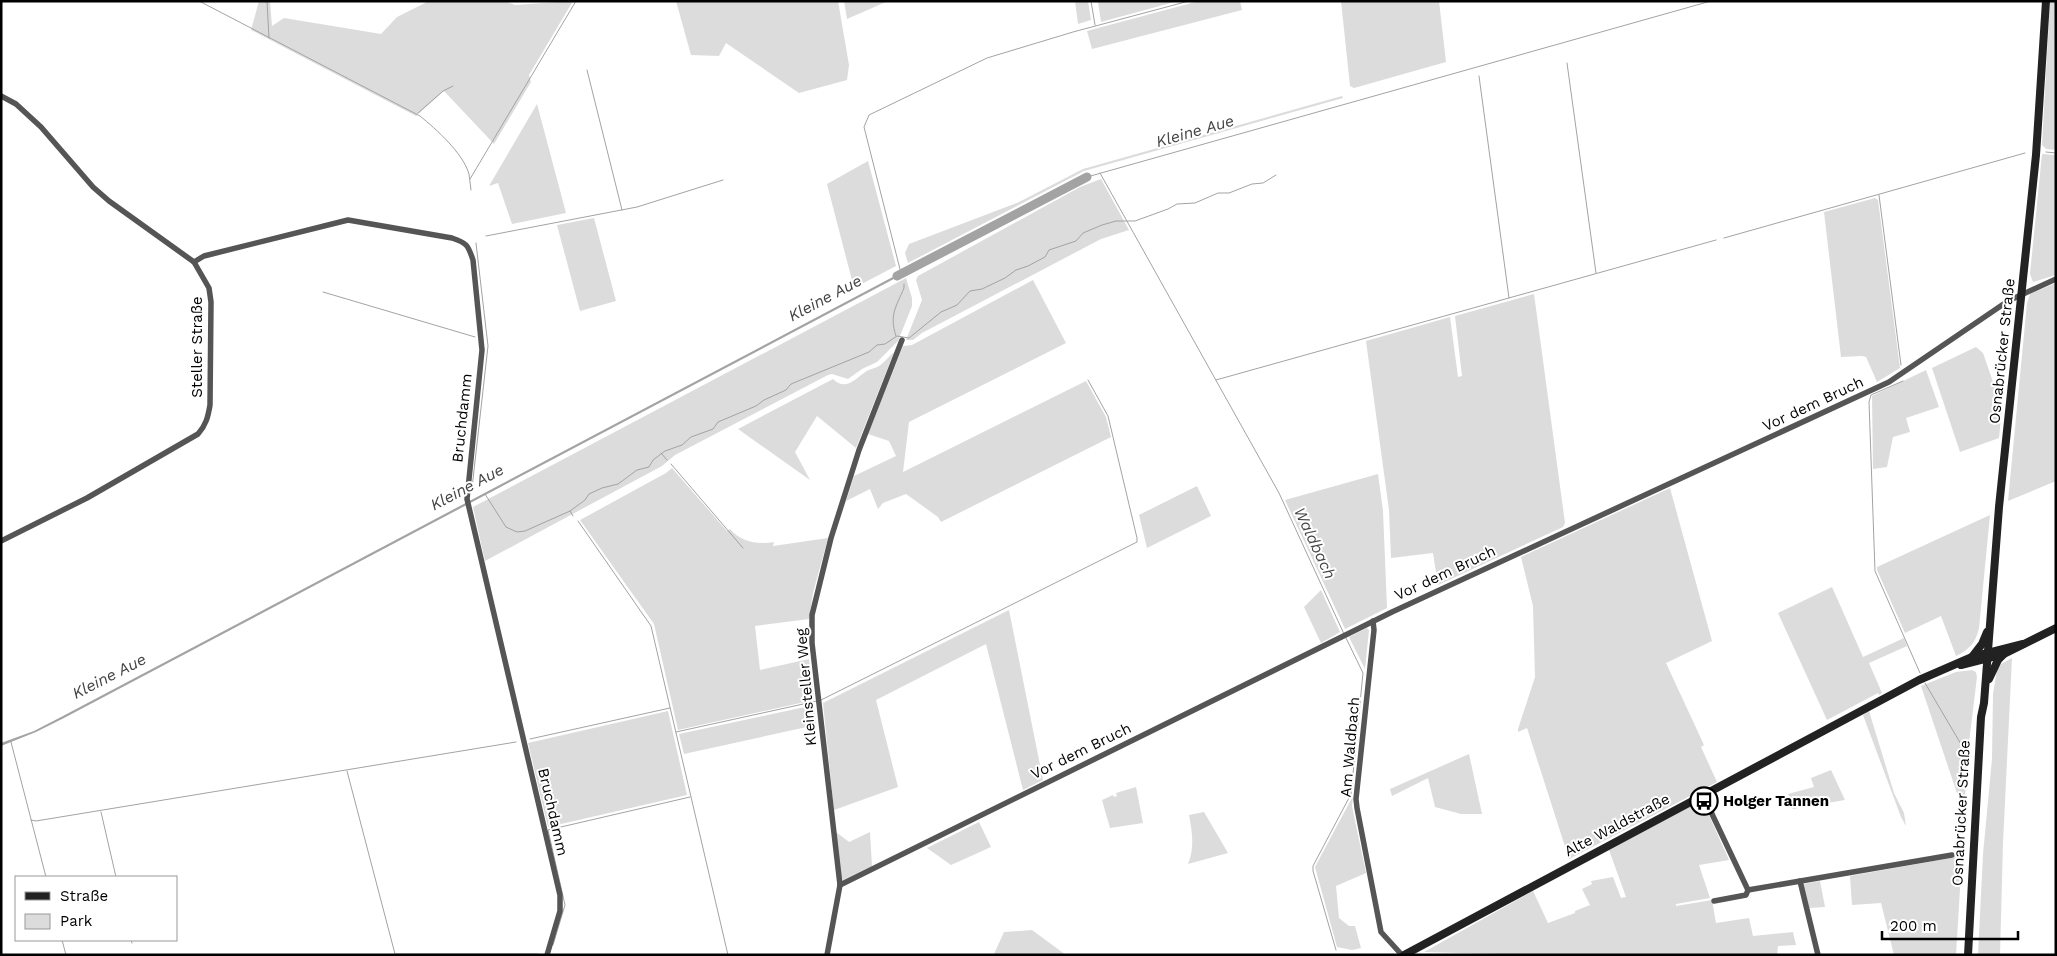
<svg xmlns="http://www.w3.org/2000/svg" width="2057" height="956" viewBox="0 0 2057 956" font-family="'Work Sans',sans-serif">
	<rect width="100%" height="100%" fill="#fff"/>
	<g fill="#dcdcdc">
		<path d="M259,1h11l2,25 12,-8 97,16 16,-17 32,-16h76l10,4 58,-4 -44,74 2,7 -37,62 -50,-53 -28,25 -165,-86z"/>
		<path d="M676,1h162l11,64 -2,15 -48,13 -73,-50 -7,13 -28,-1z"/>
		<path d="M844,1h44l-41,18z"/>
		<path d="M1075,1h13l3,19 -13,4z"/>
		<path d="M1102,1h76l-77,21 -3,-20z"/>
		<path d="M1199,1h41l2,9 -150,39 -5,-18z"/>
		<path d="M1341,1h98l7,61 -92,26 -4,-2z"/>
		<path d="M2050,1h6v149l-10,-1 -4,-4z"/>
		<path d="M1342,96l1,2 -259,73 -176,92 -3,-10 4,-9 110,-42 64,-33z"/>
		<path d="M537,104l29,109 -54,11 -14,-41 -9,3z"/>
		<path d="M2042,154l14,1v120l-23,7 -3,-8z"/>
		<path d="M868,161l28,105 -42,22 -27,-104z"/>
		<path d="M1101,179l28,51 -28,9 -179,94 -9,7h-7l16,-40 -6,-20 2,-4 162,-89z"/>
		<path d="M1875,198l3,2 22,168 -23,14 -11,-25 -4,-1 -21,1 -17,-145z"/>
		<path d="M594,218l22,83 -36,10 -23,-86z"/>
		<path d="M906,278l6,20v8l-14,35 -21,21 -15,7 -14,10 -16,-5 -4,1 -153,80 -13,11 -177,95 -12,-54z"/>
		<path d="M1033,280l33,63 -157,79 -6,50 183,-91 20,36 5,20 -170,85 -3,-5 -32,-23 -23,9 -5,6 -8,-20 -24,12 8,-25 42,-20 -7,-15 -21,-7 35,-88 9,-1z"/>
		<path d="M2056,283v198l-48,20 19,-198 3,-9z"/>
		<path d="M1534,294l31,229 -2,4 -125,58 -5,-32 -42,5 -2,-48 -23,-169 84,-24 8,60 4,-1 -7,-60z"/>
		<path d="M1976,347l7,6 19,55 -3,30 -39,14 -28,-84z"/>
		<path d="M894,352l-38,96 -39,-32 -22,36 15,28 -72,-51 95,-50c12,12 21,1 31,-6 4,-4 10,-4 15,-7 5,-3 10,-10 15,-14z"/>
		<path d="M1926,370l13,37 -33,11 4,14 -17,5 -6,30 -14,2 -1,-73z"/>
		<path d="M672,468l55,63 3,-2c11,13 28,16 44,13l-1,4 55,-8 -15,55 -4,26 -54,7 5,44 49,-11 5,41 -136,30 -24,-106 -74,-104 86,-47z"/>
		<path d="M1378,474l5,37 4,97 -42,21 -60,-129z"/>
		<path d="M1197,486l14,30 -64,32 -8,-33z"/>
		<path d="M1670,488l42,153 -46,22 38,82 -3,2 16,35 -148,77 -42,-131 -9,4v-3l17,-52 -2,-71 -12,-49z"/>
		<path d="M1990,515l-11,113c-3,14 -10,22 -23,28l-15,-40 -36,17 -28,-63v-3z"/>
		<path d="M1832,587l31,70 41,-19 3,8 -38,17 13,30 -3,2 -1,-2 -51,27 -49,-107z"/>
		<path d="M1321,590l19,42 -19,11 -17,-36z"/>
		<path d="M1009,610l34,170 -20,10 -37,-146 -110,56 22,87 -64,23 -11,-107z"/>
		<path d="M1367,628l2,2 -4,39 -16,-32z"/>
		<path d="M2012,658l-9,185 -3,112h-22l5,-101 9,-95 1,-65 4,-24 4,-6z"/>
		<path d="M1972,670l4,2 1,5 -9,74 -4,63 -43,-128 35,-14z"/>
		<path d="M814,705l2,20 -132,29 -5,-20z"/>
		<path d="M668,711l19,84 -139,32 -20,-84z"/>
		<path d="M1869,711l25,82 10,20 2,13 -5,-9 -38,-102z"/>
		<path d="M1469,754l13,60h-21l-26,-7 -7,-29 -36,18 -2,-7z"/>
		<path d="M1831,770l14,30 -52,9 -5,-15 26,-7 -3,-9z"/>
		<path d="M1136,787l7,36 -33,5 -8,-28 11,-5 1,2 3,-1 -1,-3z"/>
		<path d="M1353,796l-1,10 14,67 -30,13 3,32 10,8h6l6,22 -9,2 -15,-3 -22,-80z"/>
		<path d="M1700,801l3,1 26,58 -30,5 11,33 -34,6v2l36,-6 4,23 33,-5 4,18 40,-4 3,13 -18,1 -1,9h-241l-112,-3 109,-61 15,32 27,-10v-2l15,-6 -8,-16 10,-5 -1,-3 22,-4 8,21 5,-1 -17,-47z"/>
		<path d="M1204,812l24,41 -40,11c7,-16 4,-33 1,-49z"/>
		<path d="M979,822l12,25 -40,18 -24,-17z"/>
		<path d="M836,832l13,10 21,-10 2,34 -29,14 -2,-1z"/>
		<path d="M1962,856l-6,99h-62l-13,-52 -29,2 -2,-29z"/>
		<path d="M1820,881l5,26 -16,1 -6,-24z"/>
		<path d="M1032,930l34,25 -72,-1 10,-22z"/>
	</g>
	<path fill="#a3a3a3" d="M906,270l1,2 -843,446 -28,14 -35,14v-3l33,-12 29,-15z"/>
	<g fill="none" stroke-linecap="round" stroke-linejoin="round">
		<g stroke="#a3a3a3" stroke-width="1">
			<path d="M199,1l221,115c16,13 43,37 49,58 1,5 1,11 2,16"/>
			<path d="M267,1l2,37"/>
			<path d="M1091,1l4,24"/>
			<path d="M1567,63l29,210"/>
			<path d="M587,70l35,140"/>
			<path d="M1479,76l30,222"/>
			<path d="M418,113l25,-22 10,-5"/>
			<path d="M2046,152l10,1"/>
			<path d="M1100,173l179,320 65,141"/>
			<path d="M1087,177l624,-176"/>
			<path d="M470,179l106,-178"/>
			<path d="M1879,195l22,170"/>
			<path d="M486,236l151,-29 86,-27"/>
			<path d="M1724,238l301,-85"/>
			<path d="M902,277l-38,-150 5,-12 118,-57 86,-26 116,-31"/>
			<path d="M323,292l152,45"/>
			<path d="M896,336c-7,-21 0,-29 8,-48v-4"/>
			<path d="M1216,380l500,-140"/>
			<path d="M1903,381l-32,14 -2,7 6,169 45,102"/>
			<path d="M661,453l6,7"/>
			<path d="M671,464l72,84"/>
			<path d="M472,488l16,-142 -12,-103"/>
			<path d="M485,494l21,33 11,5 8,-1 45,-20 15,-11 4,-6 13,-6 16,-4 19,-14 12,-3 4,-7 12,-9 17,-6 9,-8 22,-8 5,-7 38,-16 8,-6 22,-10 5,-6 78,-32 8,-7 8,-1 12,-8 12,2 32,-26 16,-7 13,-14 12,-2 23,-11 11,-8 12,-4 17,-9 4,-7 27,-9 7,-8 19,-8 14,-4h19l33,-12 9,-5 18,-1 23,-10h11l23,-9 11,-1 13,-8"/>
			<path d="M570,511l3,5"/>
			<path d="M578,521l73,105 77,329"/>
			<path d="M1925,683l40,68"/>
			<path d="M821,700l316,-158v-4l-29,-122 -20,-36"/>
			<path d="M676,732l141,-31"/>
			<path d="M530,739l140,-31"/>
			<path d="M11,742l35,135"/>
			<path d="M347,771l48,183h143"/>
			<path d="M101,812l15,65"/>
			<path d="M31,820l5,1 480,-79"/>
			<path d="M62,940l4,15"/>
			<path d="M131,940l1,3"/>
			<path d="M553,945l12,-40 -17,-75 142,-33"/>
			<path d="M1336,950l-23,-79v-5l38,-72 12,-121 -17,-35"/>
			<path d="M799,955h24"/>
		</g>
		<path stroke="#a3a3a3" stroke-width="9" d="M897,276l190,-99"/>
		<g stroke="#555" stroke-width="5.5">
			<path d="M1,96l15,8 25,23 52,60 16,14 85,61 15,26 2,14 -1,103c-2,12 -4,20 -12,29l-111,64 -86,43"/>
			<path d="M194,262l10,-6 144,-36 104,18c15,5 16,7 21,22l9,90 -15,149 93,396v16l-13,44"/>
			<path d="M1373,621l1,9 -18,169 1,9 24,124 21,23"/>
			<path d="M1703,795l45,95"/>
			<path d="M1800,881l18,74"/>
			<path d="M840,885l552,-273 497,-230 119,-81 48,-22"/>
			<path d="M1714,901l32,-6 2,-5 204,-35"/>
			<path d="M827,955l13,-70 -28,-242v-28l19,-77 28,-88 43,-110"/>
		</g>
		<g stroke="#222" stroke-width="8">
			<path d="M1972,657l10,-13 5,-12"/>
			<path d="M1961,665l43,-11 52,-26"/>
			<path d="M1989,679l9,-19 5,-5"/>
			<path d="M1404,955l515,-275 53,-23 51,-13"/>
			<path d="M1968,955l13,-238 3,-14 15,-196 37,-352 10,-154"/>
		</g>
	</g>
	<defs>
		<g id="bus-ring" transform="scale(1.4375)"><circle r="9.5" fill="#fff" stroke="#000" stroke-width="1.5"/><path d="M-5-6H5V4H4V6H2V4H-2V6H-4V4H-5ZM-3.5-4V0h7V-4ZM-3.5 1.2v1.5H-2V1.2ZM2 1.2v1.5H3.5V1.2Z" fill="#000"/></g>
	</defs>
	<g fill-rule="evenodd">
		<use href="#bus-ring" x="1704" y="801"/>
	</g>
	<g text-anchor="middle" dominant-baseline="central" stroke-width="4" stroke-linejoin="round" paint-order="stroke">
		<g font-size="15" fill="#000" stroke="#fff">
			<text transform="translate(197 347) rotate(-90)">Steller Straße</text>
			<text transform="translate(2002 351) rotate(-84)">Osnabrücker Straße</text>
			<text transform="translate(1813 404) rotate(-25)">Vor dem Bruch</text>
			<text transform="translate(462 418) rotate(-84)">Bruchdamm</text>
			<text transform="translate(1445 573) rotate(-25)">Vor dem Bruch</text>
			<text transform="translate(806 687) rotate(-95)">Kleinsteller Weg</text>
			<text transform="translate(1350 747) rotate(-85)">Am Waldbach</text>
			<text transform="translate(1081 751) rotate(-26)">Vor dem Bruch</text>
			<text transform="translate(553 812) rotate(77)">Bruchdamm</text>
			<text transform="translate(1961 813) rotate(-87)">Osnabrücker Straße</text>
			<text transform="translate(1617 825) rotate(-28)">Alte Waldstraße</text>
		</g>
		<g font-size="15" font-weight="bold" fill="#000" stroke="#fff" text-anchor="start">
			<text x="1723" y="801">Holger Tannen</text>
		</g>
		<g font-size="16" font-style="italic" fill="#444" stroke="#fff">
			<text transform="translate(1195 131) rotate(-16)">Kleine Aue</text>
			<text transform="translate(825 298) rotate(-28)">Kleine Aue</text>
			<text transform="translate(467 487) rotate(-28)">Kleine Aue</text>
			<text transform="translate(1315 543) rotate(65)">Waldbach</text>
			<text transform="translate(109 676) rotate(-27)">Kleine Aue</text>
		</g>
	</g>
	<rect width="2057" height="956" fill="none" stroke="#000000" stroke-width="5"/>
	<rect x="15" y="876" width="162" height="65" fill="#ffffff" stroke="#999999"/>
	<rect x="25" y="892" width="25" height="8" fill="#222222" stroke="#999999"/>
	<text x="60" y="901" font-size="15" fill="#000000">Straße</text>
	<rect x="25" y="914" width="25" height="15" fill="#dcdcdc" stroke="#999999"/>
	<text x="60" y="926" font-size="15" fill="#000000">Park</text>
	<path d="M1882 931v8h136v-8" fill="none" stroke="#000000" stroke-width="2.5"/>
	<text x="1890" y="931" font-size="15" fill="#000000" stroke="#ffffff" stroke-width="4" paint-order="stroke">200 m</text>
</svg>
